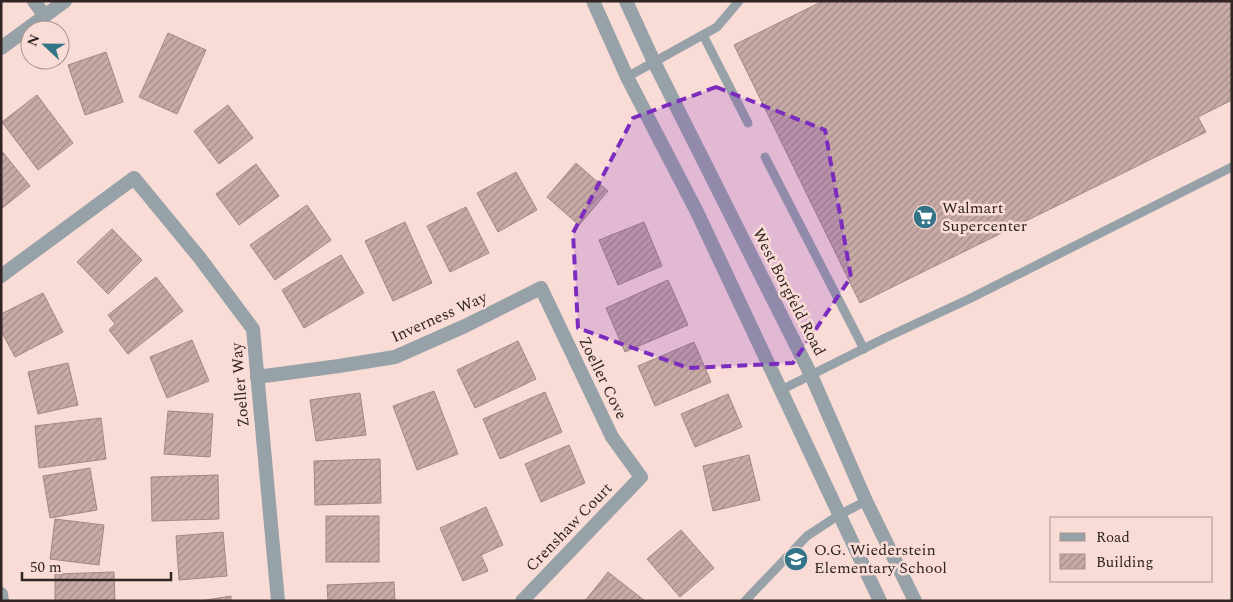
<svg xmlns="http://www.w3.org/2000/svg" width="1233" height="602" viewBox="0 0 1233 602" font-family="Spectral,serif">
	<defs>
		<pattern id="building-hatch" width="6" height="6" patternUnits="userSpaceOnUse" patternTransform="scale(1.25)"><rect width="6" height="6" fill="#c8aba6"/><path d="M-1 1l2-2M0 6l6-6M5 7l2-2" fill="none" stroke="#a38b87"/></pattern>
	</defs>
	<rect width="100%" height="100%" fill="#fadcd7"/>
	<g fill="url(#building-hatch)" stroke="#a38783">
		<path d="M823,1h409v99l-34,17 8,15 -346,171 -126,-258z"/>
		<path d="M168,33l38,17 -29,64 -38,-17z"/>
		<path d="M106,52l17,50 -38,13 -17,-50z"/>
		<path d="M37,95l36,48 -35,27 -36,-48z"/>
		<path d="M228,105l25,33 -34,26 -25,-33z"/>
		<path d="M1,150l29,36 -29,23z"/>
		<path d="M576,163l32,28 -29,34 -32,-28z"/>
		<path d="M256,164l23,32 -40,29 -23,-31z"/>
		<path d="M516,172l21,38 -39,22 -21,-39z"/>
		<path d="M307,205l24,35 -56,40 -25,-35z"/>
		<path d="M466,207l23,46 -39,19 -23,-46z"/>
		<path d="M405,222l27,61 -39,18 -28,-60z"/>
		<path d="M644,222l18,44 -44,19 -19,-45z"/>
		<path d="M112,229l30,31 -34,34 -31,-32z"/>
		<path d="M341,255l23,38 -60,35 -22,-38z"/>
		<path d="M156,277l27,34 -55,43 -19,-24 6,-6 -7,-9z"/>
		<path d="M668,280l20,45 -63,27 -19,-44z"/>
		<path d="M43,293l20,39 -48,25 -14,-26v-17z"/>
		<path d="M192,340l17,41 -42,17 -17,-41z"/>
		<path d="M518,341l18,38 -61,29 -18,-38z"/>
		<path d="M694,342l17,40 -56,24 -17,-40z"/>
		<path d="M68,363l10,42 -40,9 -10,-42z"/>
		<path d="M434,391l24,63 -41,16 -24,-64z"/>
		<path d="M545,392l17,40 -62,27 -17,-40z"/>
		<path d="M360,393l6,42 -50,6 -6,-41z"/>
		<path d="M728,394l14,33 -47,20 -14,-33z"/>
		<path d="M168,411l45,3 -3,43 -46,-3z"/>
		<path d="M101,418l5,41 -67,9 -4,-42z"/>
		<path d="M569,445l16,38 -44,19 -16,-38z"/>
		<path d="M749,455l11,45 -47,11 -10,-45z"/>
		<path d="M380,459l1,44 -66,2 -1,-44z"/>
		<path d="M90,468l7,42 -47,8 -7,-42z"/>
		<path d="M218,475l1,44 -67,2 -1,-44z"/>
		<path d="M486,507l17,38 -22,10 7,16 -25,10 -23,-53z"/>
		<rect x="326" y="516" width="53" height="46"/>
		<path d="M55,519l49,6 -5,40 -49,-6z"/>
		<path d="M681,530l33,38 -34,29 -33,-38z"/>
		<path d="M223,532l4,44 -48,4 -3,-44z"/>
		<path d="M114,572l1,29h-60v-27z"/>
		<path d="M608,572l37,29h-60z"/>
		<path d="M394,582l1,19h-67l-1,-16z"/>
		<path d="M231,596v5h-31z"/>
	</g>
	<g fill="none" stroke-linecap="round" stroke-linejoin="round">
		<g stroke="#96a2a7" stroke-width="9">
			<path d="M703,35l45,88"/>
			<path d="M627,77l90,-50 22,-26"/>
			<path d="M765,157l99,192"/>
			<path d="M781,390l104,-52 84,-39 263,-132"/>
			<path d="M745,601l62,-65 32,-21 27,-14"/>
		</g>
		<g stroke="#96a2a7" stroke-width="14">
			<path d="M34,1l11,15"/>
			<path d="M593,1l34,76 70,135 183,389"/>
			<path d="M626,1l28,61 157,313 55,126 49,100"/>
			<path d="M1,48l64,-47"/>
			<path d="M1,276l133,-98 65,79 54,72 25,272"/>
			<path d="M257,377l82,-11 56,-9 70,-31 76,-38 71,149 29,40 -119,124"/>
			<path d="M1,594l1,7"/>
		</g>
	</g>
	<path fill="#7b2cbf" fill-opacity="0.2" stroke="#7b2cbf" stroke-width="4" stroke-dasharray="10 6" stroke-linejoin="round" d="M716,87l109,43 26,147 -58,86 -105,5 -110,-40 -5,-95 60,-115z"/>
	<defs>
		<g id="supermarket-disc" transform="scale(1.25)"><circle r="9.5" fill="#347488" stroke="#fadcd7"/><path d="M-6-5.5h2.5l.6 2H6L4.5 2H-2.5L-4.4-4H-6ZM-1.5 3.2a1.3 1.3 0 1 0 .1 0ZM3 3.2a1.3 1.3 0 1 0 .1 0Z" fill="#fff"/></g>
		<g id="school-disc" transform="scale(1.25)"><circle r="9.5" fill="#347488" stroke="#fadcd7"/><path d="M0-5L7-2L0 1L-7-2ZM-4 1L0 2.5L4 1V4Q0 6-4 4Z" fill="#fff"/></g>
	</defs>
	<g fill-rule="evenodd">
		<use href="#supermarket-disc" x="925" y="217"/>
		<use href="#school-disc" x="796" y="559"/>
	</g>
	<g text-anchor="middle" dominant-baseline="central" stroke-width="5" stroke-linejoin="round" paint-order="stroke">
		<g font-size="16" fill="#302523" stroke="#fadcd7" text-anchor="start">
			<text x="942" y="208">Walmart<tspan x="942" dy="18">Supercenter</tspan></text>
			<text x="814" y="550">O.G. Wiederstein<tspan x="814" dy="18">Elementary School</tspan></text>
		</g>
		<g font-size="16" fill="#302523" stroke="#fadcd7">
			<text transform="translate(789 292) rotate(63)">West Borgfeld Road</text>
			<text transform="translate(439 317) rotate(-24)">Inverness Way</text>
			<text transform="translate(603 378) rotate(64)">Zoeller Cove</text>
			<text transform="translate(240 385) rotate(-95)">Zoeller Way</text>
			<text transform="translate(569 527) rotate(-46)">Crenshaw Court</text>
		</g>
	</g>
	<rect width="1233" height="602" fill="none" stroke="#302523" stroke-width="5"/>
	<rect x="1050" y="517" width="162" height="65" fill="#fadcd7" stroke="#a9938f"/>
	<rect x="1060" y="533" width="25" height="8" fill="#96a2a7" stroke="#a9938f"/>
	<text x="1096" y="542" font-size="15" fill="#302523">Road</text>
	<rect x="1060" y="554" width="25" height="15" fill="url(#building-hatch)" stroke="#a9938f"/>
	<text x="1096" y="567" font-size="15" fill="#302523">Building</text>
	<g transform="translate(45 45) rotate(292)"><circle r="24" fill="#fadcd7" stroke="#a9938f"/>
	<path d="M0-4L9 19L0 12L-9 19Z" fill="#347488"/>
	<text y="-8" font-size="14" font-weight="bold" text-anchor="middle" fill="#302523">N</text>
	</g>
	<path d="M22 572v8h149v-8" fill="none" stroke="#302523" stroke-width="2.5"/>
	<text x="30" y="572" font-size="15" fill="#302523" stroke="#fadcd7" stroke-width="4" paint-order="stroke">50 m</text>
</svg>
